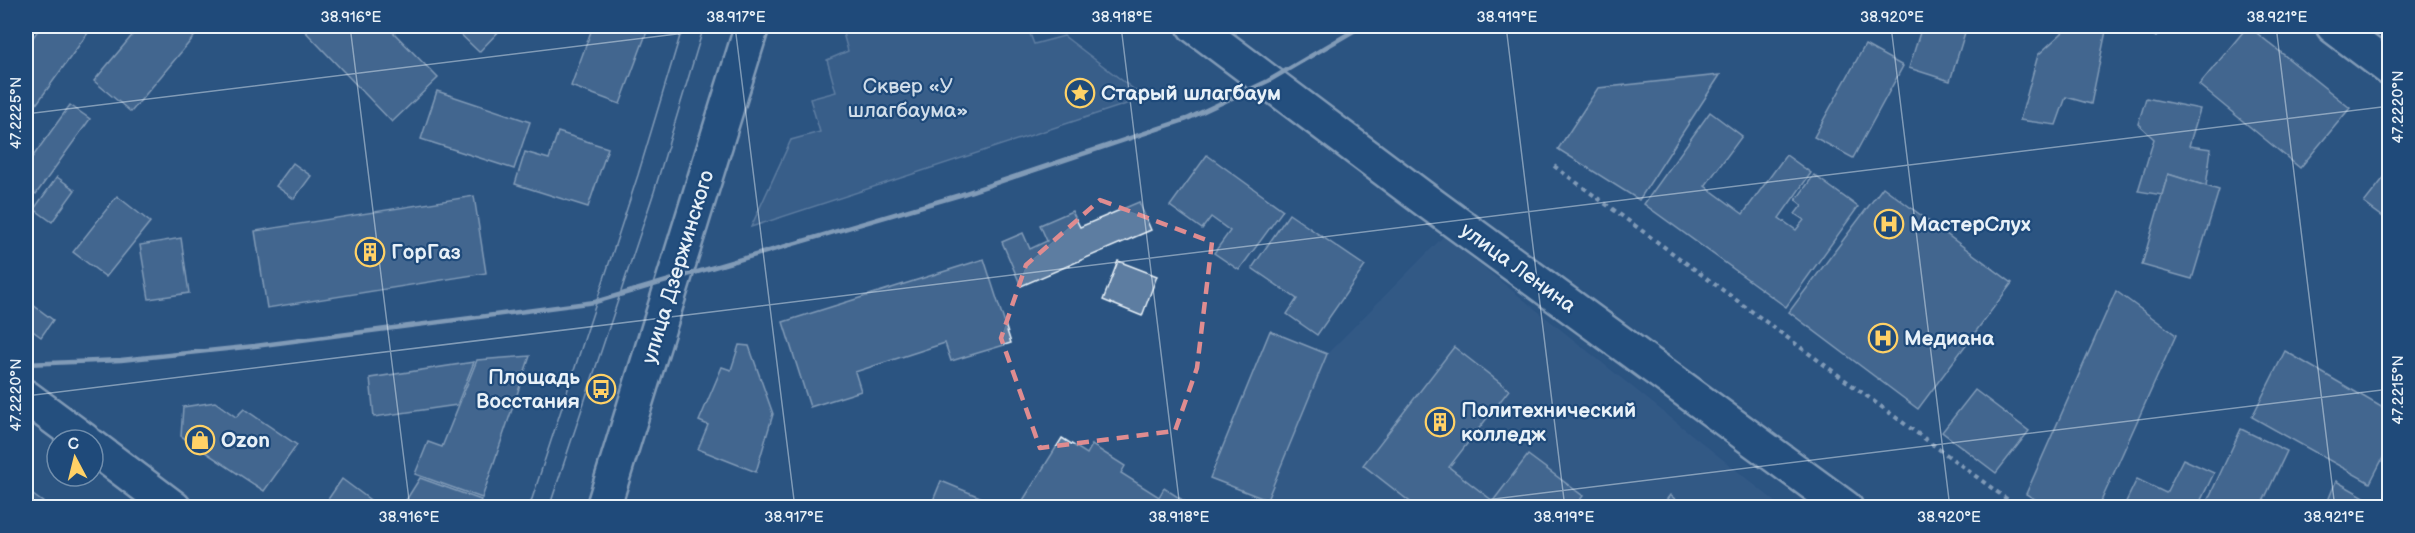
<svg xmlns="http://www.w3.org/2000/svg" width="2415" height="533" viewBox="0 0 2415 533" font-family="'Balsamiq Sans',sans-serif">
	<rect width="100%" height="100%" fill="#2b5482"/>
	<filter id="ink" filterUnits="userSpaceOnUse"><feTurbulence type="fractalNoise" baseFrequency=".0167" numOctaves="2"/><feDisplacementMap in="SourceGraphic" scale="12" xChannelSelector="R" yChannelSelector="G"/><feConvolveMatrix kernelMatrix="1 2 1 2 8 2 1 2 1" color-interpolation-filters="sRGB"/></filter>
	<g filter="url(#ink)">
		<path fill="#3a608b" d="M1444,236l338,271 -517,1 62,-154z"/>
		<path fill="#476b93" stroke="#98aec6" stroke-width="1.5" d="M841,26h186l7,18 30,-8 81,62 -394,129 40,-87 29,-8 -10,-33 26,-7 -9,-32 21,-9z"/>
		<g fill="#5d7da1" stroke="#e8f1f8" stroke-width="1.5">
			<path d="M41,26h52l-63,87 -4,-3v-63z"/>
			<path d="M140,26h63l-72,86 -37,-31z"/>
			<path d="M300,26h87l51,52 -46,44z"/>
			<path d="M452,26h52l-25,26z"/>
			<path d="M593,26h56l-29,78 -49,-18z"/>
			<path d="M1922,26h45l-17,55 -41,-13z"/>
			<path d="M2066,26h41l-16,78 -25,-7 -10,28 -36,-5 18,-65 24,-22z"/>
			<path d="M2140,26h26l-10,11z"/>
			<path d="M2248,26l102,82 -50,60 -101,-83z"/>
			<path d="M1865,45l38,21 -50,92 -39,-21z"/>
			<path d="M1720,75l-81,125 -81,-51 40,-61z"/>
			<path d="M437,91l93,31 -16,47 -93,-30z"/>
			<path d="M2146,98l54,11 -11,37 22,3 -5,37 -38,-12 -6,21 -24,-4 16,-52 -16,-15z"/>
			<path d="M70,105l20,14 -54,75 -10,-7v-21z"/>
			<path d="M1710,112l32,24 -37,50 38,28 43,-59 25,18 -32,45 17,12 8,-10 -9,-6 7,-9 -6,-5 18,-25 44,32 -72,100 -142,-103z"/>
			<path d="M558,132l50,16 -20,59 -73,-23 10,-32 24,7z"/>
			<path d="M1207,155l76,55 -44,60 -25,-17 16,-22 -19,-14 -9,12 -32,-23z"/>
			<path d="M293,163l18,13 -17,23 -18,-13z"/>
			<path d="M2390,170v52l-26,-19z"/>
			<path d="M2168,174l51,16 -27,89 -50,-14z"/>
			<path d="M57,177l18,13 -23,32 -18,-13z"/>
			<path d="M1883,187l129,96 -94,126 -129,-97z"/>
			<path d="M117,196l33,26 -44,55 -33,-25z"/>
			<path d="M474,196l12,77 -219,35 -12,-77z"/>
			<path d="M1139,202l12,28 -130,56 -19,-44 21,-9 7,16 17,-8 -7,-16 32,-14 8,16z"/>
			<path d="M1289,214l76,52 -48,69 -30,-21 10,-15 -45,-31z"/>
			<path d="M181,238l8,55 -40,6 -9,-54z"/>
			<path d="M984,259l27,84 -60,18 -6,-18 -90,29 6,19 -51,16 -27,-85z"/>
			<path d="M1118,261l39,15 -15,40 -39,-16z"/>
			<path d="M2116,291l60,44 -78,173h-48l-24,-14z"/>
			<path d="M29,302l24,18 -12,17 -15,-11v-18z"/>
			<path d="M1270,331l57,23 -60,146 -57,-22z"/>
			<path d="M739,345l10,1 24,68 -17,58 -58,-23 10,-24 -9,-4 23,-54 9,3z"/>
			<path d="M1454,347l55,43 -60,77 44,34 35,-46 55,41 -9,12h-156l-55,-43z"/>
			<path d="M2285,351l105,61v32l-20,39 -118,-66z"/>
			<path d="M530,356l-48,142 -67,-24 13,-32 14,5 35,-87z"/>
			<path d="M474,362l-17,43 -83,12 -4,-39z"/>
			<path d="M1975,390l54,41 -33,42 -54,-41z"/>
			<path d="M215,402l21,15 8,-8 53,36 -33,46 -83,-55 2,-29z"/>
			<path d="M2241,429l46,22 -27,57h-56z"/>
			<path d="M1062,438l25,16 5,-9 33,21 -4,7 38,24 5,-9 31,20h-171l-4,-3z"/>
			<path d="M2183,459l31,14 -17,35h-74l14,-29 29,14z"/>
			<path d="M420,478l61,22 -3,8h-77z"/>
			<path d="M342,479l39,29h-59z"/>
			<path d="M941,481l56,23 -1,4h-66z"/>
			<path d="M2336,481l32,18 -3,9h-40z"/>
			<path d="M33,495l18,13h-25z"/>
			<path d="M1670,495l16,13h-26z"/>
		</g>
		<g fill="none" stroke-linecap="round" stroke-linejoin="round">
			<g stroke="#e8f1f8" stroke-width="38">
				<g id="minor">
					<path d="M2333,26l57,43"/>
					<path d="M26,397l58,43"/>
					<path d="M93,447l81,61"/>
				</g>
			</g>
			<g stroke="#e8f1f8" stroke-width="38">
				<g id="secondary">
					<path d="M1194,26l226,170 426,312"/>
					<path d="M603,508l149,-482"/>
				</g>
			</g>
			<path stroke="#e8f1f8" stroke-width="4" stroke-dasharray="4.5 4.5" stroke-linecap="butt" d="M1554,166l465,342"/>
			<use href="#minor" stroke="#1f4a7a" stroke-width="33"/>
			<use href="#secondary" stroke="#1f4a7a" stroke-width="33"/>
			<g stroke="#e8f1f8" stroke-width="1.5">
				<path d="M529,508l109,-333 45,-149"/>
				<path d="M549,508l105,-316 50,-166"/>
			</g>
			<path stroke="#e8f1f8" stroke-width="4.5" d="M26,364l95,-4 134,-14 340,-44 365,-107 227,-76 81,-38 94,-55"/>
		</g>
	</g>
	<path d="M0 0H2415V533H0ZM1100,200l112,42 -15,126 -22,63 -135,17 -39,-110 25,-73z" fill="#2b5482" fill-opacity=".55" fill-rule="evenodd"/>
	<path fill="none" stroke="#df8c90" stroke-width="4.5" stroke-dasharray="12 8" stroke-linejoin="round" d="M1100,200l112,42 -15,126 -22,63 -135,17 -39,-110 25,-73z"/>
	<path fill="none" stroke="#e8f1f8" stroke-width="1.5" stroke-opacity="0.45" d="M350,26l60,482M735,26l60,482M1121,26l59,482M1506,26l59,482M1891,26l59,482M2276,26l59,482M26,114l716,-88M26,396l2364,-290M1421,508l969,-119"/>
	<defs>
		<g id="sight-ring" transform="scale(1.5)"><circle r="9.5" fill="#1f4a7a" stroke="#ffd166" stroke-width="1.5"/><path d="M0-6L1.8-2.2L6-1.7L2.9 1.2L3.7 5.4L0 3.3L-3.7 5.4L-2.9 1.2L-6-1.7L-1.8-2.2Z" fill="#ffd166"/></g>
		<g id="hospital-ring" transform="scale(1.5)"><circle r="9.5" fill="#1f4a7a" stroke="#ffd166" stroke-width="1.5"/><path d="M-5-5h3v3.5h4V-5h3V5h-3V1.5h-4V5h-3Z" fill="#ffd166"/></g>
		<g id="building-ring" transform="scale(1.5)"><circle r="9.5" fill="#1f4a7a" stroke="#ffd166" stroke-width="1.5"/><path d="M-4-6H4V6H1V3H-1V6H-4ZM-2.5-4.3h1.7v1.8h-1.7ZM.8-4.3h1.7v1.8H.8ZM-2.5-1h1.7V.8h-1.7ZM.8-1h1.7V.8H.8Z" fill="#ffd166"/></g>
		<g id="bus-ring" transform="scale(1.5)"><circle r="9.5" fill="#1f4a7a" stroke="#ffd166" stroke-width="1.5"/><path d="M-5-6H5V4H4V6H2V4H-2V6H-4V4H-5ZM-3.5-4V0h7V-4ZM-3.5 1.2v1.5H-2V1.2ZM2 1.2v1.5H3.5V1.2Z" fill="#ffd166"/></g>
		<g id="shop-ring" transform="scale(1.5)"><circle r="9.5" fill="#1f4a7a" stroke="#ffd166" stroke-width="1.5"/><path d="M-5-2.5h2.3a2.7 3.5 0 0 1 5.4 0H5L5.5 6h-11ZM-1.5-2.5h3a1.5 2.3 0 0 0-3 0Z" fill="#ffd166"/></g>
	</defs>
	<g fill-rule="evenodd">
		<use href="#sight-ring" x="1080" y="93"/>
		<use href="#hospital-ring" x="1889" y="224"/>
		<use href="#building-ring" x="370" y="252"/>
		<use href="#hospital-ring" x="1883" y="338"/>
		<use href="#bus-ring" x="601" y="389"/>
		<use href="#building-ring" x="1440" y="422"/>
		<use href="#shop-ring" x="200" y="440"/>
	</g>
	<g text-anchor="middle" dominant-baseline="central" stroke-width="4.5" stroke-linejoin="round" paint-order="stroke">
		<g font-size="21" fill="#d0dde9" stroke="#1f4a7a">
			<text x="908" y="86">Сквер «У<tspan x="908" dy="24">шлагбаума»</tspan></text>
		</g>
		<g font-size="21" font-weight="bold" fill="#e8f1f8" stroke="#1f4a7a" text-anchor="start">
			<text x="1101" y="93">Старый шлагбаум</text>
			<text x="1910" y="224">МастерСлух</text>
			<text x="391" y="252">ГорГаз</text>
			<text x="1904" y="338">Медиана</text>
			<text x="580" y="377" text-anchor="end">Площадь<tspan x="580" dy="24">Восстания</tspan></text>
			<text x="1461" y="410">Политехнический<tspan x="1461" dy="24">колледж</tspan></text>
			<text x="221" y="440">Ozon</text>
		</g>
		<g font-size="21" fill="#e8f1f8" stroke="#1f4a7a">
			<text transform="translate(678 267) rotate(-73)">улица Дзержинского</text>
			<text transform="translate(1518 268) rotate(36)">улица Ленина</text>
		</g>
	</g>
	<rect width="2415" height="533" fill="none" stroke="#1f4a7a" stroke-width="66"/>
	<g transform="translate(75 458) rotate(353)"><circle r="28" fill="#1f4a7a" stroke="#6f8dac" stroke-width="1.5"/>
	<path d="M0-4.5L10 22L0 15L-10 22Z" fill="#ffd166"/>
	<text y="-9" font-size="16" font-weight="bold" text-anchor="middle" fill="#e8f1f8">С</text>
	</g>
	<rect x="33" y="33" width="2349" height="467" fill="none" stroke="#e8f1f8" stroke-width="2"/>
	<g font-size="15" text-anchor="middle" fill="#e8f1f8">
		<text x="351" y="22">38.916°E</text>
		<text x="736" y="22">38.917°E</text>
		<text x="1122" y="22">38.918°E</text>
		<text x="1507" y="22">38.919°E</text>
		<text x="1892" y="22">38.920°E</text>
		<text x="2277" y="22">38.921°E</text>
		<text transform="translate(2398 107) rotate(-90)" y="5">47.2220°N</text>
		<text transform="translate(16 113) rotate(-90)" y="5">47.2225°N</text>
		<text transform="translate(2398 390) rotate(-90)" y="5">47.2215°N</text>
		<text transform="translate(16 395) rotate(-90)" y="5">47.2220°N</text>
		<text x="409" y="522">38.916°E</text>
		<text x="794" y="522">38.917°E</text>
		<text x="1179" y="522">38.918°E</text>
		<text x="1564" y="522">38.919°E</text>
		<text x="1949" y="522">38.920°E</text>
		<text x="2334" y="522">38.921°E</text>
	</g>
</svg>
